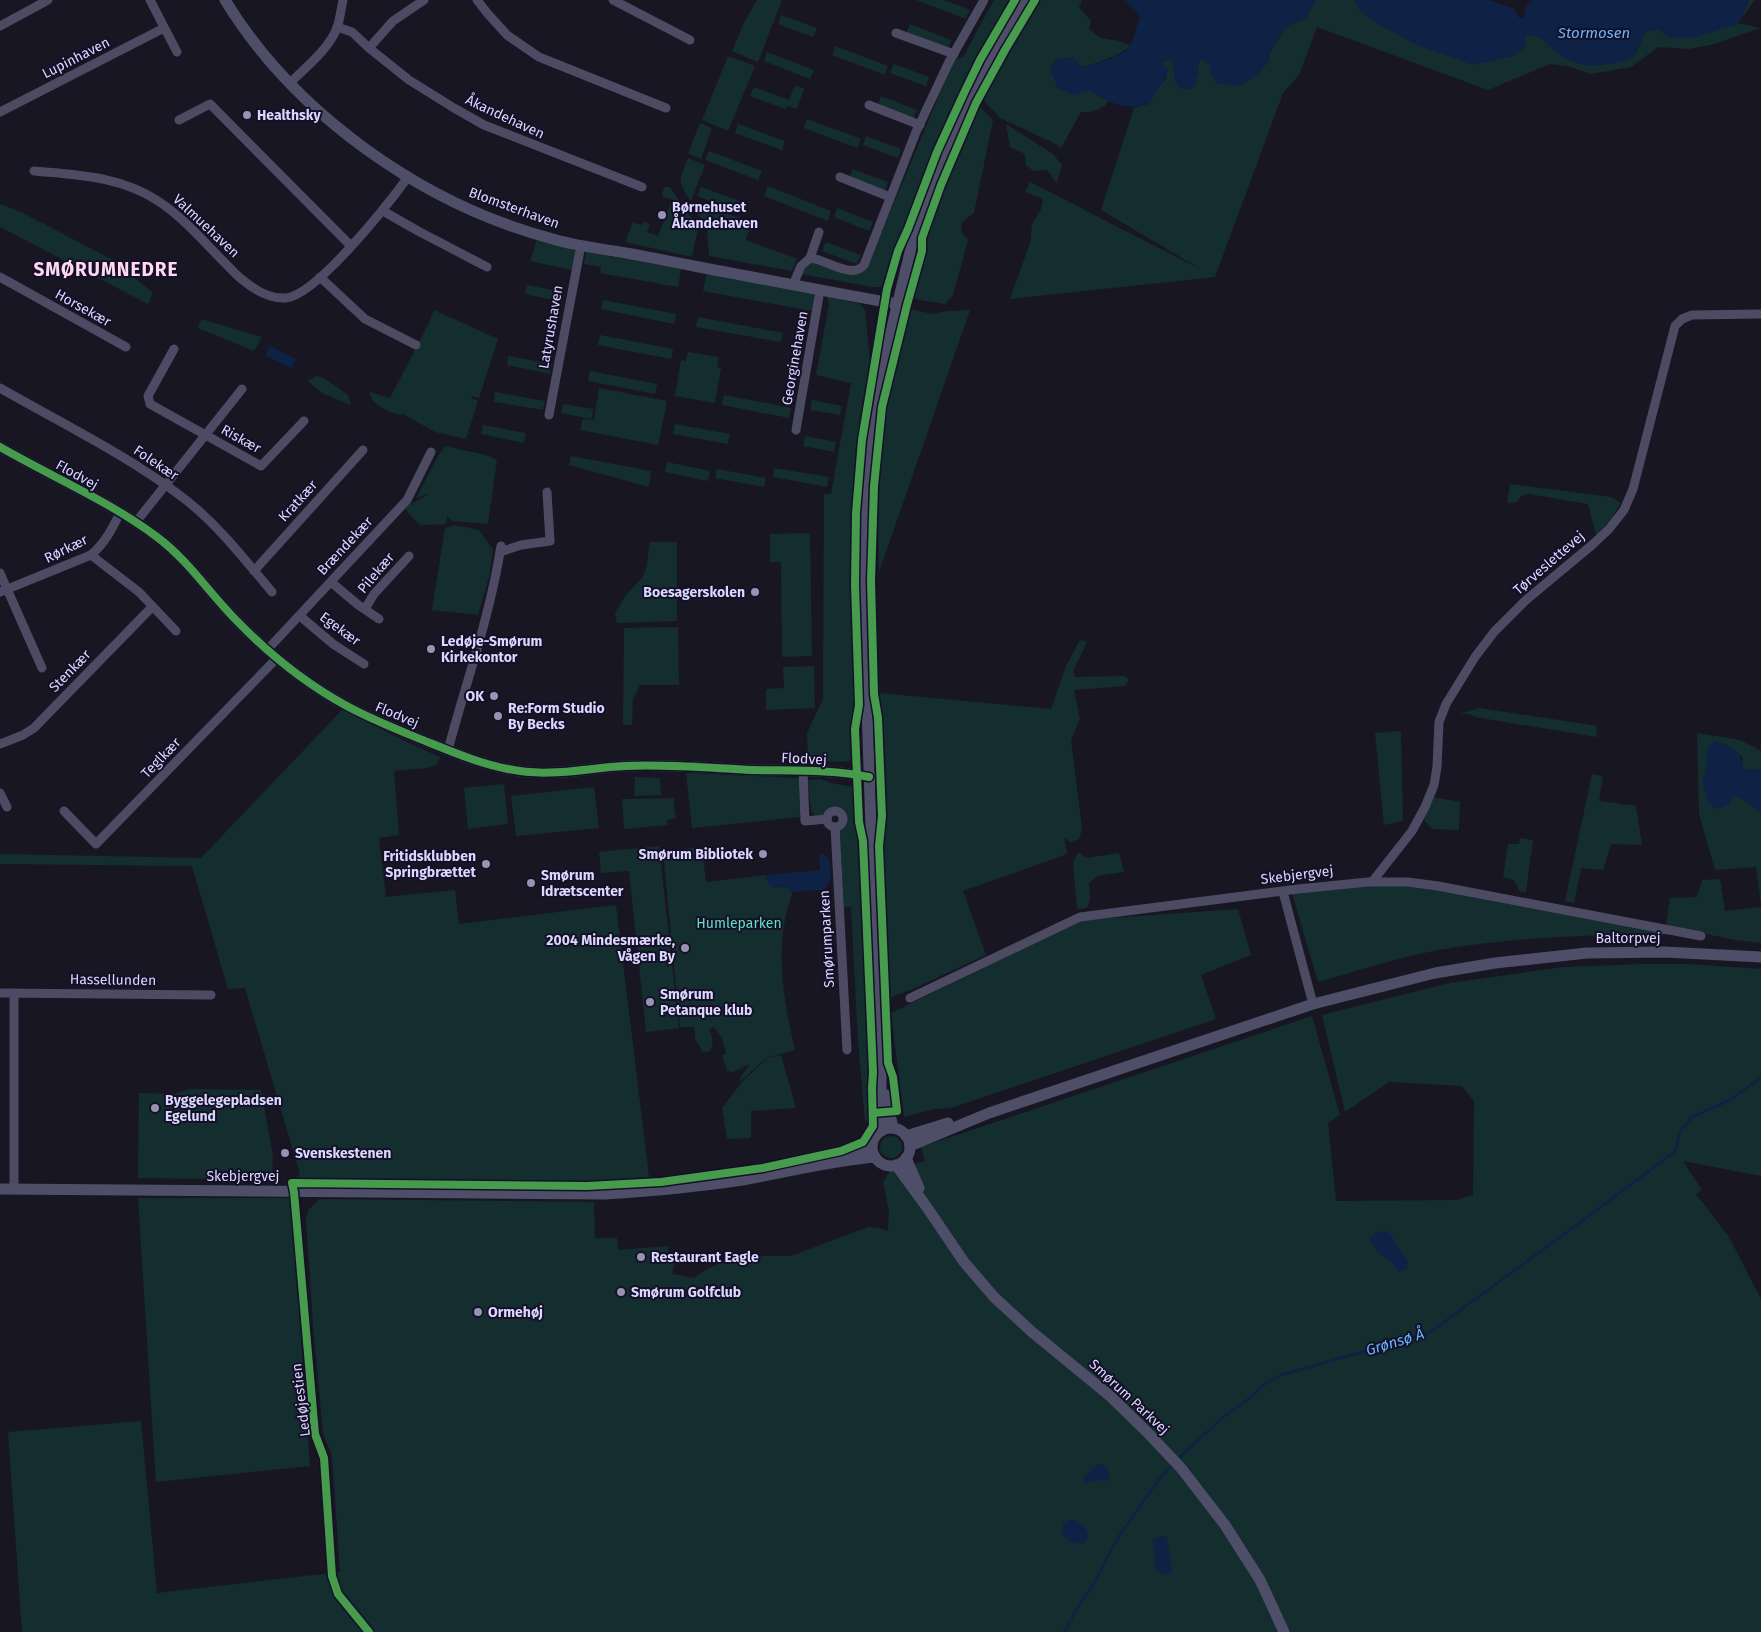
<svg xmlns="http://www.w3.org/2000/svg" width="1761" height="1632" viewBox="0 0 1761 1632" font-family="'Fira Sans',sans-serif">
	<rect width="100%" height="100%" fill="#181622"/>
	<g fill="#142e2f">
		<path d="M757,0h25l-24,62 -26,-11 13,-30z"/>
		<path d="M916,0h28l26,10 -4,9z"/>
		<path d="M994,0h18l-33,58 -30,59 -40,105 -14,29 -9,33 -6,3h-7l-72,-13 4,-9 5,-4 30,9 28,-5 86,-205 9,-3z"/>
		<path d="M1036,0h46l-3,7 12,14 -2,8 12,9 18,3 12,5c-15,11 -31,16 -49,21l4,17 24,14c-4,11 -18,15 -29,14l-20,36 -7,-5 -54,-25 -15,-16 -2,-9 38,-69z"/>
		<path d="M1316,0h38l6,10 179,26 20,17 75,4 11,-25 13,-3 12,9 68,-14 11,-24h6l-17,23 22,5 -46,16 -25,5 -31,-2 -27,20 -41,7 -22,-8 -18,-2 -62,26 -171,-63 -18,48 -16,18 -68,184 -205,22 20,-56 2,-18 9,-16 2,-10 -18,-7 5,-10 174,89 -103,-61 33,-102 15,-4 9,-17 8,-8 -6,-17 12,-2 4,23 22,-8 -1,-10 4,-7 11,9 56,-5 1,-8 16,-27 21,-9z"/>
		<path d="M781,15l36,13 -4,9 -35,-13z"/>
		<path d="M910,24l41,16 -3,9 -42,-16z"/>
		<path d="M835,46l53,20 -3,9 -53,-20z"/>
		<path d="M767,52l47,18 -4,9 -46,-18z"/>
		<path d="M728,56l27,10 -27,65 -26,-11z"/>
		<path d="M894,64l35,13 -3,9 -36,-13z"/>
		<path d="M795,85l9,4 -7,20 -10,-3 -2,3 -35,-13 4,-9 35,13z"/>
		<path d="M881,96l36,14 -4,9 -35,-14z"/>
		<path d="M978,105l15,15 -19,93 -12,9 -1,10 7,8 -15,55 -8,9 -26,-4 -7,-3 17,-69 25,-81z"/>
		<path d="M807,119l54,20 -4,9 -53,-20z"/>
		<path d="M700,123l12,5 -11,31 -13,-6z"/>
		<path d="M738,124l47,17 -3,9 -47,-17z"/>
		<path d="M1006,124l47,30 9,11 -5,18 -10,-13 -13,1 -8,-5 -1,-12 -15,-7z"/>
		<path d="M866,136l35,13 -3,9 -35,-13z"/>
		<path d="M709,151l53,20 -4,9 -53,-20z"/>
		<path d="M688,158l17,7 -14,36c-14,-21 -12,-20 -3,-43z"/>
		<path d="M853,169l35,13 -3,9 -36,-13z"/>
		<path d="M768,186l63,25 -3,10 -64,-25z"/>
		<path d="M664,187h6l28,41 -6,29 -67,-15 8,-20 9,3 2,-3 6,2 -3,8 11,4 14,-36 -10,-4z"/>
		<path d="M701,187l47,17 -4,9 -47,-17z"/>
		<path d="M0,204l21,8 92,48 40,33 -5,11 -148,-77z"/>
		<path d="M691,204l61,17 -6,19 51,19 -5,12 -83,-15 -2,-28z"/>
		<path d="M837,208l36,14 -4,9 -35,-14z"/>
		<path d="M537,240l36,9 3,3 -4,18 -42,-9z"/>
		<path d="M826,242l35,13 -4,9 -35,-13z"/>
		<path d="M586,252l95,17 -3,18 -78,-14 1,-6 -17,-3z"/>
		<path d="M707,273l107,21 -2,17 -109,-20z"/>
		<path d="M527,285l37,7 -2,10 -37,-8z"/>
		<path d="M827,296l33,8 5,6 6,59 -7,40 -9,86 -1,243 -2,22 -6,2 -36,-1 -2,-2 -1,-26 16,-34 1,-205h7l20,-111 -35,-8 13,-70z"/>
		<path d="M603,300l73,14 -2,10 -73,-15z"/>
		<path d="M909,309l24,5 15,-3 22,-1 -91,262c-2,-60 0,-120 10,-180 4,-28 13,-55 20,-83z"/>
		<path d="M434,310l64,29 -19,59 -7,-2 -1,2 7,3 -12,38 -31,-7 -32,-18 -5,1c-10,-5 -28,-10 -28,-23l20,6 39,-75z"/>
		<path d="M698,317l85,16 -2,9 -85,-15z"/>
		<path d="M201,319l61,18 -8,14 -56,-23z"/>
		<path d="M600,335l73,14 -2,10 -73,-14z"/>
		<path d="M688,352l31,5 -2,10 4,1 -6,35 -40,-7 6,-36 5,1z"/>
		<path d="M508,356l44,8 -2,10 -43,-9z"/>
		<path d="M590,371l67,13 -2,10 -67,-13z"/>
		<path d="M316,376l8,2 24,17 3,10 -29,-12 -14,-12z"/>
		<path d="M599,388l68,13 -9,44 -78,-15 3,-11 11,1z"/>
		<path d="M495,392l50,9 -2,9 -49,-8z"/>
		<path d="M724,395l67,13 -2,10 -67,-13z"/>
		<path d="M812,400l30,6 -2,9 -30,-5z"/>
		<path d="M563,404l30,5 -1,10 -31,-6z"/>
		<path d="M675,424l55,10 -2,10 -55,-10z"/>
		<path d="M483,425l43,8 -2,10 -43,-9z"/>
		<path d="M805,436l31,6 -2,10 -31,-6z"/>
		<path d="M445,446l41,9 11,5 -9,64 -36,-3 -5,-5 -1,8 -26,1 -11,-11 -4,-7 24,-13 -13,4 22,-42z"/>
		<path d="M571,456l80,15 -2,16 -80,-22z"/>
		<path d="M667,462l43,9 -2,10 -43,-9z"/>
		<path d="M774,468l55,9 -2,10 -54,-10z"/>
		<path d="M717,469l49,9 -2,9 -49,-9z"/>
		<path d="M1510,484l101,13 10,6 -10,16 -15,16 -8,-31 -59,-10 -8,2 -4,6 -10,1z"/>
		<path d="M454,525l25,5 14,20 -4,27 -11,38 -46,-5 13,-82z"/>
		<path d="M810,533l2,123 -30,1 -1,-95h-11v-28z"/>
		<path d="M650,542h27v79l-60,2 -2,-9 10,-18 17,-18 4,-9z"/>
		<path d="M678,627l1,58h-39l-7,14 -1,26h-9l1,-97z"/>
		<path d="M1080,640l7,2 -14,29 2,6 50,-1 4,4 -4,6 -51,4 6,29 -9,21 11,89 -3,10 -8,3 -7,-4 3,16 -104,37 23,64 -71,33 -26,10 -7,-127 -3,-178 172,16 15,-43z"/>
		<path d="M814,666l1,42 -49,2v-21l18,-1 -1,-21z"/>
		<path d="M1479,708l118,18 -1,11 -121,-20 -6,-3h-10z"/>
		<path d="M342,710l69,34 29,13 -3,8 -10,3 -33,3 5,64 -20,3 7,59 69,-7 4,34 157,-19 33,272 -73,5 -281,-3 5,-5 -55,-186 -17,1 -36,-123 -192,-2v-10l201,4z"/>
		<path d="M1401,731l2,90 -19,4 -9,-92z"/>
		<path d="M1697,733l43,7 21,11v18h-18l-1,-13 -34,-8 -1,17 -4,17 29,15h8l21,16v92l-5,-38 -41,3 -16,-56z"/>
		<path d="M686,773l113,5 1,39 -108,11z"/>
		<path d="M1592,774l11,2 -4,25 37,5 6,39 -31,-1 -8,26 -22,-2 -7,35 -9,-2z"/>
		<path d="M635,777l25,1 1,17 -27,1z"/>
		<path d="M821,779l10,4 22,4 2,32 6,17 10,241 -1,19 2,28 -7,-3 -7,-81 -7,-133h-7l-5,-79c3,-3 6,-6 5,-11 -3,-14 -14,-5 -20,-2 -2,0 -7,0 -9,1l-4,-6 -3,-30z"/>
		<path d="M504,784l4,40 -40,5 -4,-41z"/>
		<path d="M594,787l5,41 -83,8 -5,-40z"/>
		<path d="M1433,797l27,5 -1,28 -27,-1 -8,-9z"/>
		<path d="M675,798l-1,9 2,11 -9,2v5l-43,4 -2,-30z"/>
		<path d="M1520,838l13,2 -7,52h-6l-6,-12 -11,-3 5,-33h11z"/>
		<path d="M659,846l20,182 -33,4 -17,-161 -28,2 -2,-21z"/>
		<path d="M702,847l4,35 60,-7 1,5 11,7 9,-1 6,6c-20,51 -10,107 2,158l-29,8 -25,23 -1,-3 9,-12 -2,-1 -14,7 -6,-1 -5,-16 4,-1 -4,-16 -8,-11 -5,3c4,8 5,12 1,21l-7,1 -8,-13 -1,-12h-14l-17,-176z"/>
		<path d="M1078,852l8,6 33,-5 5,19 -27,4 -8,7 1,17 -3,8 -10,1 -4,-46z"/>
		<path d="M1720,879l5,32 36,-4v36l-25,-3 -70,-14 4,-28 27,-1 5,-17z"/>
		<path d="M1387,884l57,3 237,48c-78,-1 -154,1 -231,13 -44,7 -89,22 -132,34l-26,-89z"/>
		<path d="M1238,909l13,46 -50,20 15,44 -265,89 -17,1 -30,8 -13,-104 191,-93z"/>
		<path d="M1642,964h46l73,5v207l-78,-15 19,29 -6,4 33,43 32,62v333h-1739l-14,-200 133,-11 16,172 183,-21 -8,-116 -9,-23 -10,-108 -7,-106 2,-8 11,-12 275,3 1,36h22l1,12 50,-4v13l7,2 -3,13 22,4 11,-8 13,-6 45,-8h28l77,-29 11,1 9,3 1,-19 -6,-30 7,-11 35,-10 -4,-14 391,-131 28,99 -12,8 8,78 121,-1 16,-5 1,-94 -12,-15 -73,-4 -44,30 -23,-97 128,-32 114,-16z"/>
		<path d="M781,1055l15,53 -45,3v27l-24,1 -5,-31 20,-26 25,-24z"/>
		<path d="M189,1089l72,1 12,66 -1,24 -134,-2 1,-85 36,1z"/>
		<circle cx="891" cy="1147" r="11"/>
		<path d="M138,1198h153l19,268 -154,16z"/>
	</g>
	<g fill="#0e2246">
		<path d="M1125,0h191l-10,18 -21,9 -16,26 -1,9 -9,11 -19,13 -24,-3 -6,-11 1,-5 -10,-9c-6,10 -1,21 -8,31h-12l-5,-6 -4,-23 -11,2 7,8c-3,12 -13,22 -19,34 -24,7 -38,-1 -59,-13l-17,4 -15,-7 -8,-19 5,-9 17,-3 10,10c12,-3 41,-10 48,-21 3,-4 8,-24 10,-31z"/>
		<path d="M1354,0h134l27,9 4,9 6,-1v-10l8,-7h216l-11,24 -45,14h-23l-12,-9 -13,3 -11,25c-26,10 -51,14 -75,-3 -15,-11 -12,-17 -33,-20l-1,13 -12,9 -40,9 -58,-21 -37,-20 -18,-14z"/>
		<path d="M270,346l26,13 -5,9 -26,-13z"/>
		<path d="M1715,741c19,7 25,6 28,28h18v44l-21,-16h-8l-2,7 -13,5 -9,-6 -5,-21 4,-17 1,-17z"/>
		<path d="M823,854l6,5 2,18 -5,11 -4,2 -29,2c-5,-6 -11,-8 -18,-3 -6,-4 -8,-7 -9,-14l54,-5 -1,-15z"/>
		<path d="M1387,1231c8,8 13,21 21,30l-1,8 -8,3c-9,-13 -24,-19 -30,-34l8,-6z"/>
		<path d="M1103,1464l5,6 1,11 -8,-1 -15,3 -3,-5 13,-13z"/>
		<path d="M1068,1520h7l10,6 3,9 -2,6 -4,3 -13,-2 -8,-10 3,-9z"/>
		<path d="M1161,1536l6,1 5,35 -8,3 -8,-5 -3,-30z"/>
	</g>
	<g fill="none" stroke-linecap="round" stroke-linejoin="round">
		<g stroke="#0e2246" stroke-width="2.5">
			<path d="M1177,1460l45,-42 29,-21 14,-13 16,-9 148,-42 145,-106 99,-74 3,-5 4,-16 12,-15 36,-16 33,-23"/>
			<path d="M1064,1632l16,-28 11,-16 28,-52 41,-58 13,-14"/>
		</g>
		<g stroke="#4c4b63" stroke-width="9">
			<path d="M150,0l27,52"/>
			<path d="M477,0l11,14 19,21 32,22 127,51"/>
			<path d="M613,0l77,40"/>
			<path d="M0,26l48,-26"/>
			<path d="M337,27l15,5 17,16 40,32 45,28 30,17 158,62"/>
			<path d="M896,33l58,21"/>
			<path d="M369,48l24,-27 31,-21"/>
			<path d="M290,83c17,-17 38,-33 47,-55 3,-9 4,-19 6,-28"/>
			<path d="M869,105l51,20"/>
			<path d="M0,112l164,-84"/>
			<path d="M179,120l31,-16 141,142"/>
			<path d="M34,171c42,4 87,5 124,30 25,16 46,41 67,62 6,6 12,13 19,18 11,9 27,18 42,17 31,-3 103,-95 122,-121"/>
			<path d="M840,177l50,20"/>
			<path d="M383,211l35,20 69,36"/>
			<path d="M810,258l9,-26"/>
			<path d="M0,277l126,70"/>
			<path d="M320,277l45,42 51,26"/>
			<path d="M793,285l8,-19 9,-8c16,1 42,22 54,7l52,-133 33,-70 35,-62"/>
			<path d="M174,349l-26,47 2,8 111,62 43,-45"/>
			<path d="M0,388c63,36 129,68 186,112 33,26 59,60 86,92"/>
			<path d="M549,415l32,-170"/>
			<path d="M796,430l24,-140"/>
			<path d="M136,522l106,-133"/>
			<path d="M500,552l21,-7 29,-4 -3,-49"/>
			<path d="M91,555l48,37 37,39"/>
			<path d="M254,571l109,-121"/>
			<path d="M0,573l42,95"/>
			<path d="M331,582l26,22 22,15"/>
			<path d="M0,592l91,-37c14,-12 21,-26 29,-42"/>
			<path d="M365,609l9,-15 35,-38"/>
			<path d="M300,616l33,28 31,20"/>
			<path d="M267,650l140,-150 24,-48"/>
			<path d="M0,744l23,-9 11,-7 118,-121"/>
			<path d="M448,750c18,-68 42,-134 53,-204"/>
			<path d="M803,771l2,50 22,-2"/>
			<path d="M0,793l7,14"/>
			<path d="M64,811l32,33 181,-186"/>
			<circle cx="835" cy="819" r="8"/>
			<path d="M835,827l12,223"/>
			<path d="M1372,882l40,-51 13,-24 9,-22 3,-18 2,-45 7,-18 29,-47 19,-25 32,-32 66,-55 17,-16 15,-19 9,-21 42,-163 7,-7 10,-4 69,-1"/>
			<path d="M1283,892l30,112"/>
			<path d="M0,993l211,2"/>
			<path d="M910,998l170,-81 218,-28 70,-7h40l30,4 263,50"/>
			<path d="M14,1189v-196"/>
		</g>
		<g stroke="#4f4e69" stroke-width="11">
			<path d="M225,0c70,115 199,205 328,239 20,6 41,9 61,12 30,5 60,11 90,17 65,12 129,25 193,36"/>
			<path d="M0,447c52,30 109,54 157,90 31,23 53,57 80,84 32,33 68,62 108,84 27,15 56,26 85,38 25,10 51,21 78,26 40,9 78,-1 117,-3 42,-2 85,2 127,4 38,1 79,-1 117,7"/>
			<path d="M886,1095l7,33"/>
			<circle cx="891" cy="1147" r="19"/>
			<path d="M881,1131v-59l-4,-60 -14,-427 4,-102 12,-102 33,-137 15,-44 17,-44 26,-58 55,-98"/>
			<path d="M906,1136l42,-13"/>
			<path d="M910,1146l79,-33 324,-109 122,-31 60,-10 92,-10 78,-1 96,5"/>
			<path d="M843,1155l29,-10"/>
			<path d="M906,1158l13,30"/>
			<path d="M896,1165l30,41 38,56 30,35 38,35 78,64 37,36 34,36 44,57 35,55 24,52"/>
			<path d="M0,1189l604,5c47,-3 93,-7 138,-14 45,-8 88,-19 133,-23"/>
		</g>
		<g stroke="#141028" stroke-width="11">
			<g id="cycleway">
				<path d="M0,447c52,30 109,54 157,90 31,23 53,57 80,84 32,33 68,62 108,84 27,15 56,26 85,38 25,10 51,21 78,26 40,9 78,-1 117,-3 42,-2 85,2 127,4 38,1 79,-1 117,7"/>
				<path d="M873,1113l24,-2 -4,-34 -5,-14 -1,-24 -8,-193 3,-30 -4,-98 -4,-24 -3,-113 3,-95 8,-79 25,-102 15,-54v-13l19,-53 35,-82 29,-53 30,-50"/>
				<path d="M369,1632l-31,-38 -6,-18 -8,-118 -9,-24 -21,-242 -2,-9 295,3 74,-4 102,-14 78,-17 22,-9 10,-16 -1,-38 1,-16 -10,-231 -4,-19 -4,-93 4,-24 -4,-120 1,-72 6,-73 25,-151 11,-38 10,-22 29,-77 27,-59 16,-33 35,-60"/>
			</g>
		</g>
		<use href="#cycleway" stroke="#469c4c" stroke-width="8"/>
	</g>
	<g fill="#9793b1" stroke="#141028" stroke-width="2">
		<circle cx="247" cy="115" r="5"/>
		<circle cx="662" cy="215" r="5"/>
		<circle cx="755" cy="592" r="5"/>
		<circle cx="431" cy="649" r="5"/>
		<circle cx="494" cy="696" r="5"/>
		<circle cx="498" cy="716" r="5"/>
		<circle cx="763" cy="854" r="5"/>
		<circle cx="486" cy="864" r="5"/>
		<circle cx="531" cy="883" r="5"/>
		<circle cx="685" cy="948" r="5"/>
		<circle cx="650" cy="1002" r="5"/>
		<circle cx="155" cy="1108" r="5"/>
		<circle cx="285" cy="1153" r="5"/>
		<circle cx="641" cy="1257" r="5"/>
		<circle cx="621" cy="1292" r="5"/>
		<circle cx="478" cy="1312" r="5"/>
	</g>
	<g text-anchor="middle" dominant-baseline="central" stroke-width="4" stroke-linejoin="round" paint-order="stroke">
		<g font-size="14" fill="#dcd7fe" stroke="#141028">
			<text transform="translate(76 58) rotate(-27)">Lupinhaven</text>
			<text transform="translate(505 117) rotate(25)">Åkandehaven</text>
			<text transform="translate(514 208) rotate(20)">Blomsterhaven</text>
			<text transform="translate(206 226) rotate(43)">Valmuehaven</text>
			<text transform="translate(83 308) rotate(29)">Horsekær</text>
			<text transform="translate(551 327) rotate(-80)">Latyrushaven</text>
			<text transform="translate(795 358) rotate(-80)">Georginehaven</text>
			<text transform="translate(241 439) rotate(29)">Riskær</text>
			<text transform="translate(156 463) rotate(34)">Folekær</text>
			<text transform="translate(77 475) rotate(29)">Flodvej</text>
			<text transform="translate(298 501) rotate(-48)">Kratkær</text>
			<text transform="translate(345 546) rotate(-47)">Brændekær</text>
			<text transform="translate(66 549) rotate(-26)">Rørkær</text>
			<text transform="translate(1549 563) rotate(-41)">Tørveslettevej</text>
			<text transform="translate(376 573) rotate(-50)">Pilekær</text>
			<text transform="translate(340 629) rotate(36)">Egekær</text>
			<text transform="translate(70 671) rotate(-46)">Stenkær</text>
			<text transform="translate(397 715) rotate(23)">Flodvej</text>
			<text transform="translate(161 758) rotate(-46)">Teglkær</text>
			<text transform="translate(804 759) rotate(3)">Flodvej</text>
			<text transform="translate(1297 875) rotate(-7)">Skebjergvej</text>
			<text x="1628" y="938">Baltorpvej</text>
			<text transform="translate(827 939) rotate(-93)">Smørumparken</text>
			<text transform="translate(113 980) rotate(1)">Hassellunden</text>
			<text x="243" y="1176">Skebjergvej</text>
			<text transform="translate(1129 1397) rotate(43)">Smørum Parkvej</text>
			<text transform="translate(301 1400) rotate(-97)">Ledøjestien</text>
		</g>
		<g font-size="14" font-weight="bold" fill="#dcd7fe" stroke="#141028" text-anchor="start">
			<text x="257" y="115">Healthsky</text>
			<text x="672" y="207">Børnehuset<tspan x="672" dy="16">Åkandehaven</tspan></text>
			<text x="745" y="592" text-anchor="end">Boesagerskolen</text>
			<text x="441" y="641">Ledøje-Smørum<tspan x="441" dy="16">Kirkekontor</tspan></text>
			<text x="484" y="696" text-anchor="end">OK</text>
			<text x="508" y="708">Re:Form Studio<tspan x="508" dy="16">By Becks</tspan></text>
			<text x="753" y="854" text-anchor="end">Smørum Bibliotek</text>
			<text x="476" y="856" text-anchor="end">Fritidsklubben<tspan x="476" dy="16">Springbrættet</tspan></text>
			<text x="541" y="875">Smørum<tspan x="541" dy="16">Idrætscenter</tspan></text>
			<text x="675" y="940" text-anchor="end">2004 Mindesmærke,<tspan x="675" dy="16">Vågen By</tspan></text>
			<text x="660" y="994">Smørum<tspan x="660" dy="16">Petanque klub</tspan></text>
			<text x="165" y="1100">Byggelegepladsen<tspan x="165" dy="16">Egelund</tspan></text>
			<text x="295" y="1153">Svenskestenen</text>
			<text x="651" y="1257">Restaurant Eagle</text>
			<text x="631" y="1292">Smørum Golfclub</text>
			<text x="488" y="1312">Ormehøj</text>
		</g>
		<g font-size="14" fill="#63dfc1" stroke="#141028">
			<text x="739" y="923">Humleparken</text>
		</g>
		<g font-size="15" font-style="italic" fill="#67b6fd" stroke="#141028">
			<text x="1594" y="33">Stormosen</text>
			<text transform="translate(1395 1342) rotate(-17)">Grønsø Å</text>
		</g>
		<g font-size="19" font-weight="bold" letter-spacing="1" fill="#fed9f1" stroke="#141028">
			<text x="106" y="269">SMØRUMNEDRE</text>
		</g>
	</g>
</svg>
